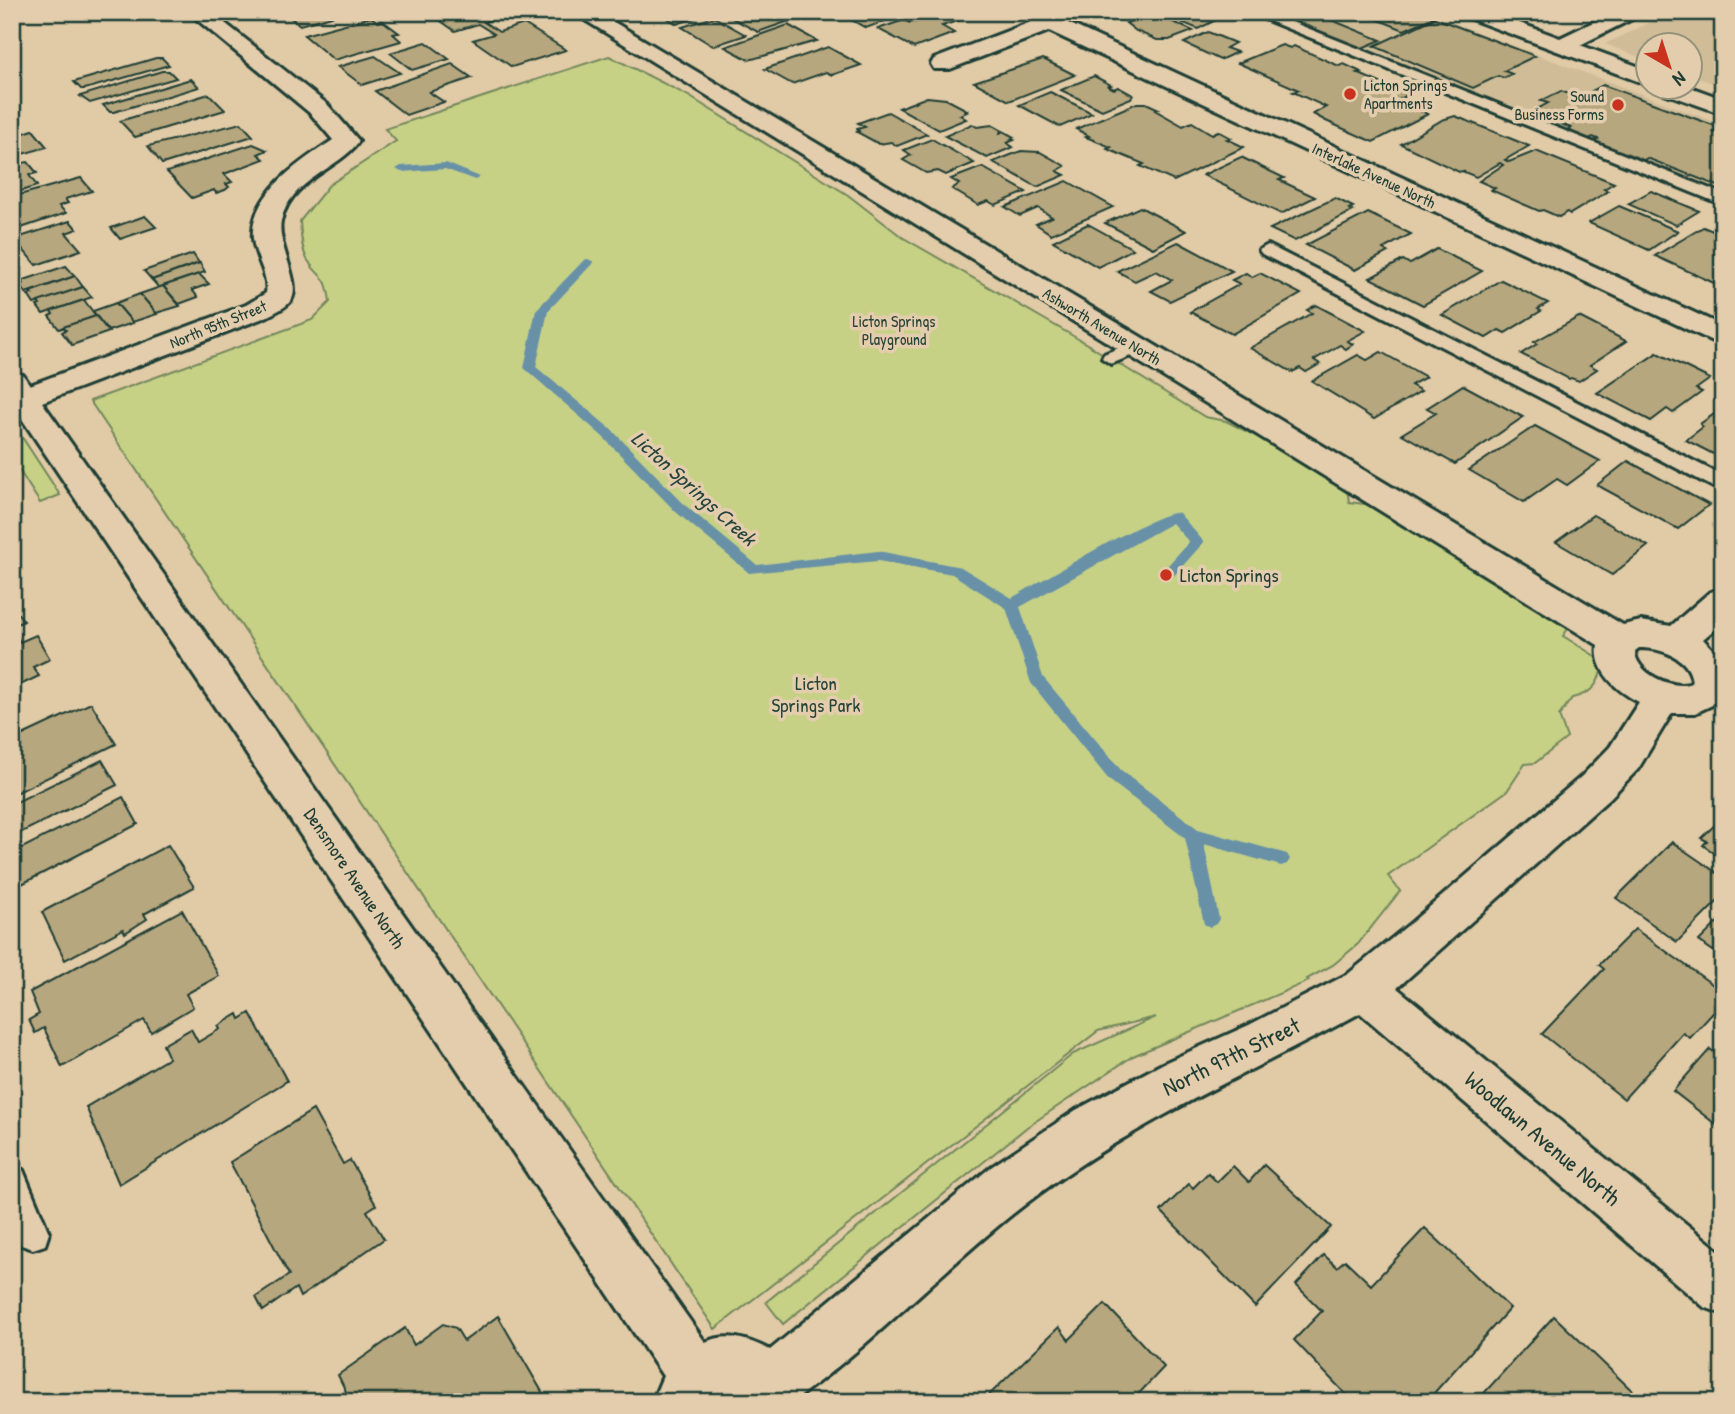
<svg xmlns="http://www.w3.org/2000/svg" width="1735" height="1414" viewBox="0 0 1735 1414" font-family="'Patrick Hand',sans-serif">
	<rect width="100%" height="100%" fill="#e1caa6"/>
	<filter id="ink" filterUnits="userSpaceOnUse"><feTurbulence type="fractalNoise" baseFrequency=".0143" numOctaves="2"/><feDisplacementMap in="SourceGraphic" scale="14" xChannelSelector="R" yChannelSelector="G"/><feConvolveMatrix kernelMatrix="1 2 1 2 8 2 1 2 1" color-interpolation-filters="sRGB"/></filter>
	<g filter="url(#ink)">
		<g fill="#d0bd98">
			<path d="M1265,12h159l299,113v78z"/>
			<path d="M1671,12h52v75l-33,-12v-29h-42l-1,14 -42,-16z"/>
		</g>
		<g fill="#c6d185" stroke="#72875c" stroke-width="2">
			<path d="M609,56l78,39 161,100 54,42 185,107 118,73 21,4 120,61 3,20 40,5 185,113 -11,16 40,25c-3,22 -9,32 -31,37l-13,18 8,22 -32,25 -10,1 -18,27 -119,85 12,15 -42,53 -25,21 -26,14 2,2 -176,75 -106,71 -244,197 -17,-22 307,-248 83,-37 -58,14 -383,298 -625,-928 222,-81 18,-18c-4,-32 -10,-20 -23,-43 -6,-11 -6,-26 -7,-38l29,-36 67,-44 -11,-12z"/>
			<path d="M16,431l4,3 40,61 -20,8 -28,-44v-27z"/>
		</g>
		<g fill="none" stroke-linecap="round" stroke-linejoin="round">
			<g fill="#6891a8" fill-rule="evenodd">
				<path d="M446,163l34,14 -5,3 -30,-11 -44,3 -5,-3 5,-3z"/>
				<path d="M588,259l6,3 -2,2 -44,47 -12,56 76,63 74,76 71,59 121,-14 83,16 51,31c25,-14 148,-90 167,-85l25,29 -33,37h-10l-2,-4 30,-33 -17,-19 -152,84 23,70 78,93 77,59 89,25 3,5 -3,5 -6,2 -77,-22 15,75 -3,5 -6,3 -6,-3 -19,-86 -76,-58 -78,-97 -25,-75 -54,-34 -74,-13 -129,12 -73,-61 -74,-76 -78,-68 12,-58 48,-50z"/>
			</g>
		</g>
		<g fill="#b7a77e" stroke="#1f3d34" stroke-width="2">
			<path d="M283,12h63l-46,13z"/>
			<path d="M428,12h78l3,2 -25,8 15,10 25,-8 42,26 -54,17 -39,-27 21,-6 -16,-10 -23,7z"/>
			<path d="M657,12h51l2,1 -33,11z"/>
			<path d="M729,12l48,1 15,7 -34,12 -34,-18z"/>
			<path d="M837,12h53l9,4 -33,12z"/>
			<path d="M941,12h9l13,7 -21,7 12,7 -40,15 -36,-19 26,-9 6,3z"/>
			<path d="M1158,12h53l13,4 -26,13z"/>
			<path d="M1260,12h56l-2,1 67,27 -26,11z"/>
			<path d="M1359,12h63l12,5 -30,13z"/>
			<path d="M1530,12h33l-15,7z"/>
			<path d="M1153,13l40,18 -24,9h-12l-21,-9 -10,-8z"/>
			<path d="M371,17l7,5 5,-1 16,12 -6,1 8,7 -67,19 -30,-25z"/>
			<path d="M714,17l32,18 -33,11 -31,-19z"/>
			<path d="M1435,18l100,38 -31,15 8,3 -8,4 -6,-2 -25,12 -99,-42z"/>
			<path d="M788,25l29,16 -68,19 -24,-13z"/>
			<path d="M1208,32l27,11 -9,5 11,4 -17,8 -36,-17z"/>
			<path d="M426,42l23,17 -37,11 -22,-17z"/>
			<path d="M1282,45l8,3 4,-2 45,20 5,-2 17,8 -4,1 51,22 -8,4 13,5 -4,2 19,8 -55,28 -47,-21 -13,-7 13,-7 -33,-15 6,-2 -61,-27z"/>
			<path d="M828,47l33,18 -29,10 -6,-3 -34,12 -27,-15z"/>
			<path d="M375,56l25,17 -38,12 -24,-18z"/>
			<path d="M156,58h6l7,7 -84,24h-4l-7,-7z"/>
			<path d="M1043,59l32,16 -66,26 -35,-19z"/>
			<path d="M452,64l20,14 -43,14 15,10 -38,13 -31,-24z"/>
			<path d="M162,71h7l7,7 -86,25 -10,-7z"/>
			<path d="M1094,76l17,9 -3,1 6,3 4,-2 15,8 -2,3 -29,12 -41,-20z"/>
			<path d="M191,79l8,8 -85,25h-4l-7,-7z"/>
			<path d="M1603,85l118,43 -7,4 9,3v53l-76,-30 -10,6 -49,-20 10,-5 -5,-2 -6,3 -18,-7 -4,-2 6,-3 -39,-16 16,-9 -7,-2 20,-10 18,7z"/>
			<path d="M1050,92l42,21 -32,14 -41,-22z"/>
			<path d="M209,94l16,16 -90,27 -15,-16z"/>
			<path d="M927,97l19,2 21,11 -2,1 2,1 -7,3 6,4 -27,11 -40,-22z"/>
			<path d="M1137,103h9l13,6 -4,1 28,16 9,-4 20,12 6,-3 13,7 -4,1 17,8 -70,34 -34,-15 4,-2 -37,-15 4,-2 -25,-10 3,-1 -13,-7z"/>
			<path d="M888,112l39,22 -30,12 -6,-4 -12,2 -22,-12 2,-1 -2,-2 8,-2 -7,-4z"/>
			<path d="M1455,116l74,30 -24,14 4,2 27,-11 78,32 -10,6 4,2 -38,23 -3,-2 -8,5 -16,-7 -4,1 -48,-21 4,-2 -16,-7 24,-16 -3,-2 -24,14 -14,-6 -3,1 -58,-28 41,-24z"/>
			<path d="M241,123l12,13 -91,28 -14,-18z"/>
			<path d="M972,124l5,3 15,-2 9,5 -1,3 3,-2 11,6 -3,2 3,1 -7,3 6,4 -26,11 -42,-22z"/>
			<path d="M33,130l14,17 -35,10v-20z"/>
			<path d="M932,139l42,24 -28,12 -8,-4 -12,2 -23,-13 8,-5 -7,-5z"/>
			<path d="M253,144l14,6 -9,4 6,5 -40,15 8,8 -6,2 3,3 -4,3 -9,3 -2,-3 -22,8 -25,-26z"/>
			<path d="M1021,151l19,1 25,14 -8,5 8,4 -28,12 -44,-25z"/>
			<path d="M1241,157l43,21 -5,2 36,17 -34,17 -78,-39z"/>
			<path d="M28,162l9,11 -8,2 8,11 -25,8v-29z"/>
			<path d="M982,167l44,25 -31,13 -7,-4 -10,4 -26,-16 7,-5 -8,-5z"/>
			<path d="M81,178l11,13 -27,8 3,4 -9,3 7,7 -54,18v-34z"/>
			<path d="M1067,181l46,26 -62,27 -15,-10 16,-7 -14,-9 -18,8 -15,-9z"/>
			<path d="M1651,191l48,20 -23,14 -48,-21z"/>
			<path d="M1335,198l18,9 -4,2 4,2 -58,30 -25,-12z"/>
			<path d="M1619,206l59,25 -29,19 -60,-27z"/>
			<path d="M1140,207l46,24 -33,17 -48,-25z"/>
			<path d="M1368,213l43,21 -28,15 5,3 -33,18 -49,-25z"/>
			<path d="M145,216l11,11 -36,12 -9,-11z"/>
			<path d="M70,221l7,8 -11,4 15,17 -45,15 -22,-26z"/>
			<path d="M1088,224l45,25 -35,18 -45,-26z"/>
			<path d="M1703,227l20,8v48l-6,-2 -3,2 -59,-27z"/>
			<path d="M1178,242l54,29 -62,30 -19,-10 21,-11 -16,-9 -21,10 -18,-10z"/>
			<path d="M1437,249l45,22 -59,34 -53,-27 33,-18 7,4z"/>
			<path d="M193,254l6,9 -47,17 -8,-9z"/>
			<path d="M200,263l5,9 -42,14 -4,2 -7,-8z"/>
			<path d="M66,266l9,10 -49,17 -6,-8 3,-1 -2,-3z"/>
			<path d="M1246,273l6,4 8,-4 41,21 -69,40 -42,-22 50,-28 -8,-4z"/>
			<path d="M199,274l10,10 -17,6 6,7 -19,7 -16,-18z"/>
			<path d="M75,276l8,11 -49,17 -6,-9 4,-1 -2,-2z"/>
			<path d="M1501,280l47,23 -10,6 3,2 -36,22 -6,-3 -13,8 -44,-23z"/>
			<path d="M163,286l17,20 -24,7 -16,-19z"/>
			<path d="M83,287l9,10 -49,17 -6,-8 3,-1 -2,-3z"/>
			<path d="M140,294l17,20 -25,8 -16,-19z"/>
			<path d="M84,300l12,16 -37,13 -10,-13 4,-2 -2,-3z"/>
			<path d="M116,303l17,20 -25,8 -15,-20z"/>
			<path d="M1316,305l49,26 -18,10 6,3 -7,5 -6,-4 -26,15 6,4 -14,8 -6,-4 -8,4 -42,-24 62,-35 -5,-3z"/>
			<path d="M96,316l13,16 -37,13 -10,-13 4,-2 -3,-3z"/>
			<path d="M1579,317l47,24 -36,24 7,4 -18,12 -8,-3 -2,1 -48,-25 16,-10 -3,-2z"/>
			<path d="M1381,352l45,25 -15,8 10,6 -47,28 -62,-38 46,-26 9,5z"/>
			<path d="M1657,353l53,26 -14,10 6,3 -29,21 -6,-4 -16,12 -54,-28z"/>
			<path d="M1463,385l60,32 -68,47 -53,-30 34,-21 -9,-5z"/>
			<path d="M1723,408v51l-37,-19 17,-13 -3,-3z"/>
			<path d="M1535,426l65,35 -33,24 -10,-6 -33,23 -55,-32z"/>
			<path d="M1628,461l81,44 -31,24 -81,-44z"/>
			<path d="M1593,515l55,31 -36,29 -56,-33z"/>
			<path d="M12,606l12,15 -12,5z"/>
			<path d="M15,633l5,9 16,-7 14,24 -17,8 6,9 -27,13v-55z"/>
			<path d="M91,703l25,41 -104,51v-55z"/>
			<path d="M102,760l15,25 -105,52v-33z"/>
			<path d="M123,797l15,27 -126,65v-36z"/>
			<path d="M1718,822l5,3v34l-20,-14 4,-4 -6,-3z"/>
			<path d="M1672,842l51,35v19l-46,46 -61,-44z"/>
			<path d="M168,845l26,42 -50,27 3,5 -22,14 -2,-4 -58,31 -23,-48z"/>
			<path d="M182,910l37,66 -33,18 7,13 -42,25 -7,-12 -82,47 -18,-39 -9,5 -6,-13 10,-6 -9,-22z"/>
			<path d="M1723,917v41l-24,-17z"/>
			<path d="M1635,929l88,63v10l-33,36 -7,-5 -59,66 -82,-65 62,-65 -5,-4z"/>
			<path d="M250,1013l37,68 -168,103 -33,-77 83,-49 -6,-13 28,-16 7,13 22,-13 -2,-3 20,-12 2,5z"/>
			<path d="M1723,1042v88l-50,-39 37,-42 4,3z"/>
			<path d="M313,1110l30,54 7,-4 26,45 -9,6 17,28 -84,58 -4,-9 -33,23 -7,-14 33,-22 -59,-113z"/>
			<path d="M1264,1165l67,62 -76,80 -94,-96 28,-27 4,4 15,-15 9,9 16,-16 16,16z"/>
			<path d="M1425,1228l85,80 -84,94h-73l-59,-62 28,-29 -26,-26 28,-30 13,12 8,-7 26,25z"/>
			<path d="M1105,1304l59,63 -33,35h-149l77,-75 10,13z"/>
			<path d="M498,1316l50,86h-197l-13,-27 67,-47 9,17 29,-21 13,4 8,13z"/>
			<path d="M1554,1316l88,84 -2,2h-164z"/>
		</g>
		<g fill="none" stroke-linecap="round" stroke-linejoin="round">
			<g stroke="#1f3d34" stroke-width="6">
				<g id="service">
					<path d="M1247,12h20l456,182v11z"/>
					<path d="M1268,245l455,231v16l-461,-238 -3,-4z"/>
					<path d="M1136,341l7,2 2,4 -2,4 -32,13 -9,-6 2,-4z"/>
					<path d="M12,1165l11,5 26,63 -4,12 -12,4 -12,-4 -9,-23z"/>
				</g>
			</g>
			<g stroke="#1f3d34" stroke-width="6">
				<g id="minor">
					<path d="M188,12h23l116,92 32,37c-19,28 -68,37 -78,80 -5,25 24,66 8,82 -6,6 -16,10 -23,14l-224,85 663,940c23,-10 43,-3 65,8l221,-183 85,-57 88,-47 85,-38 99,-51 64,-52 170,-146 28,-29 29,-45c-22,-11 -45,-31 -41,-57l-1026,-633h25l1026,613 18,-4 30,5 39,-34 13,-4v34l-20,17 20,22v39l-28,13h-23l-34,56 -28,29 -213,190 326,266v60l-19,-7 -344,-294c-114,62 -227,109 -332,189 -79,60 -147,135 -227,193l3,7h-58c-13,-14 -23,-13 -36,0h-58l11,-26 -647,-966 -4,1v-39l11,3 7,10 216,-80 20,-12c3,-19 -11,-35 -13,-54 -4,-45 48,-78 80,-99l-22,-26zM1639,648c22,0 52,9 53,35 -19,8 -57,-10 -57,-32z"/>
					<path d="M1016,12h28l6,3 20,-2 3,5 -5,5 655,303v20l-674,-315 -99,38h-16l-3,-5 3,-5 97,-37z"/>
					<path d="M1460,12h30l70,26 54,-26h27l-3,4 -58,29 68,25v15l-185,-69z"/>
					<path d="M1690,87l33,12v15l-59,-21 -4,-5z"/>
				</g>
			</g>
			<use href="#service" fill="#e3cdac" fill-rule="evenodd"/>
			<use href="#minor" fill="#e3cdac" fill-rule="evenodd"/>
		</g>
	</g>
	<g fill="#c8321e" stroke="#e3cdac" stroke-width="2.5">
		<circle cx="1350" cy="94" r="7"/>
		<circle cx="1618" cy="105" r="7"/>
		<circle cx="1166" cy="575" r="7"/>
	</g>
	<g text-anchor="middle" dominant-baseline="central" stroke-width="7" stroke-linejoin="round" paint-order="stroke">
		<g font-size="16" fill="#1f3d34" stroke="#e3cdac" text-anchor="start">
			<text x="1364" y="85">Licton Springs<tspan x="1364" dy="18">Apartments</tspan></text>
			<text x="1604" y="96" text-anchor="end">Sound<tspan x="1604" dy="18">Business Forms</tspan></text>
		</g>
		<g font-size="16" fill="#1f3d34" stroke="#e3cdac">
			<text transform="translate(1374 175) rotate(25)">Interlake Avenue North</text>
			<text transform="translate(218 324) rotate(-22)">North 95th Street</text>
			<text transform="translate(1102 326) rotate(31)">Ashworth Avenue North</text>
		</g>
		<g font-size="16" fill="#274438" stroke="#e3cdac">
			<text x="894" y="321">Licton Springs<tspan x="894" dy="18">Playground</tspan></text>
		</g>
		<g font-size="19" fill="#1f3d34" stroke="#e3cdac" text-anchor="start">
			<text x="1180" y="575">Licton Springs</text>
		</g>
		<g font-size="19" fill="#274438" stroke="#e3cdac">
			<text x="816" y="683">Licton<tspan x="816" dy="22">Springs Park</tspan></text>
		</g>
		<g font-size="19" fill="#1f3d34" stroke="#e3cdac">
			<text transform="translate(355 878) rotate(56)">Densmore Avenue North</text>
		</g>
		<g font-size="21" font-style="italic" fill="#25443e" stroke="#e3cdac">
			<text transform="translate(694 488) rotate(42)">Licton Springs Creek</text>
		</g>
		<g font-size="23" fill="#1f3d34" stroke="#e3cdac">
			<text transform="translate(1231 1056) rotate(-26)">North 97th Street</text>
			<text transform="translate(1543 1138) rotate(40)">Woodlawn Avenue North</text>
		</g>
	</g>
	<rect width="1735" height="1414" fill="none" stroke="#e3cdac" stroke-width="42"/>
	<rect x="21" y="21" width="1693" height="1372" fill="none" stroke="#1f3d34" stroke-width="2.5" filter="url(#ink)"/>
	<g transform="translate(1669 66) rotate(141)"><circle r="33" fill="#e3cdac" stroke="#95937c" stroke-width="2"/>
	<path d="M0-5L12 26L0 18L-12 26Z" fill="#c8321e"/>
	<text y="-10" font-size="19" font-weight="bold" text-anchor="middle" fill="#1f3d34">N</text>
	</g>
</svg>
